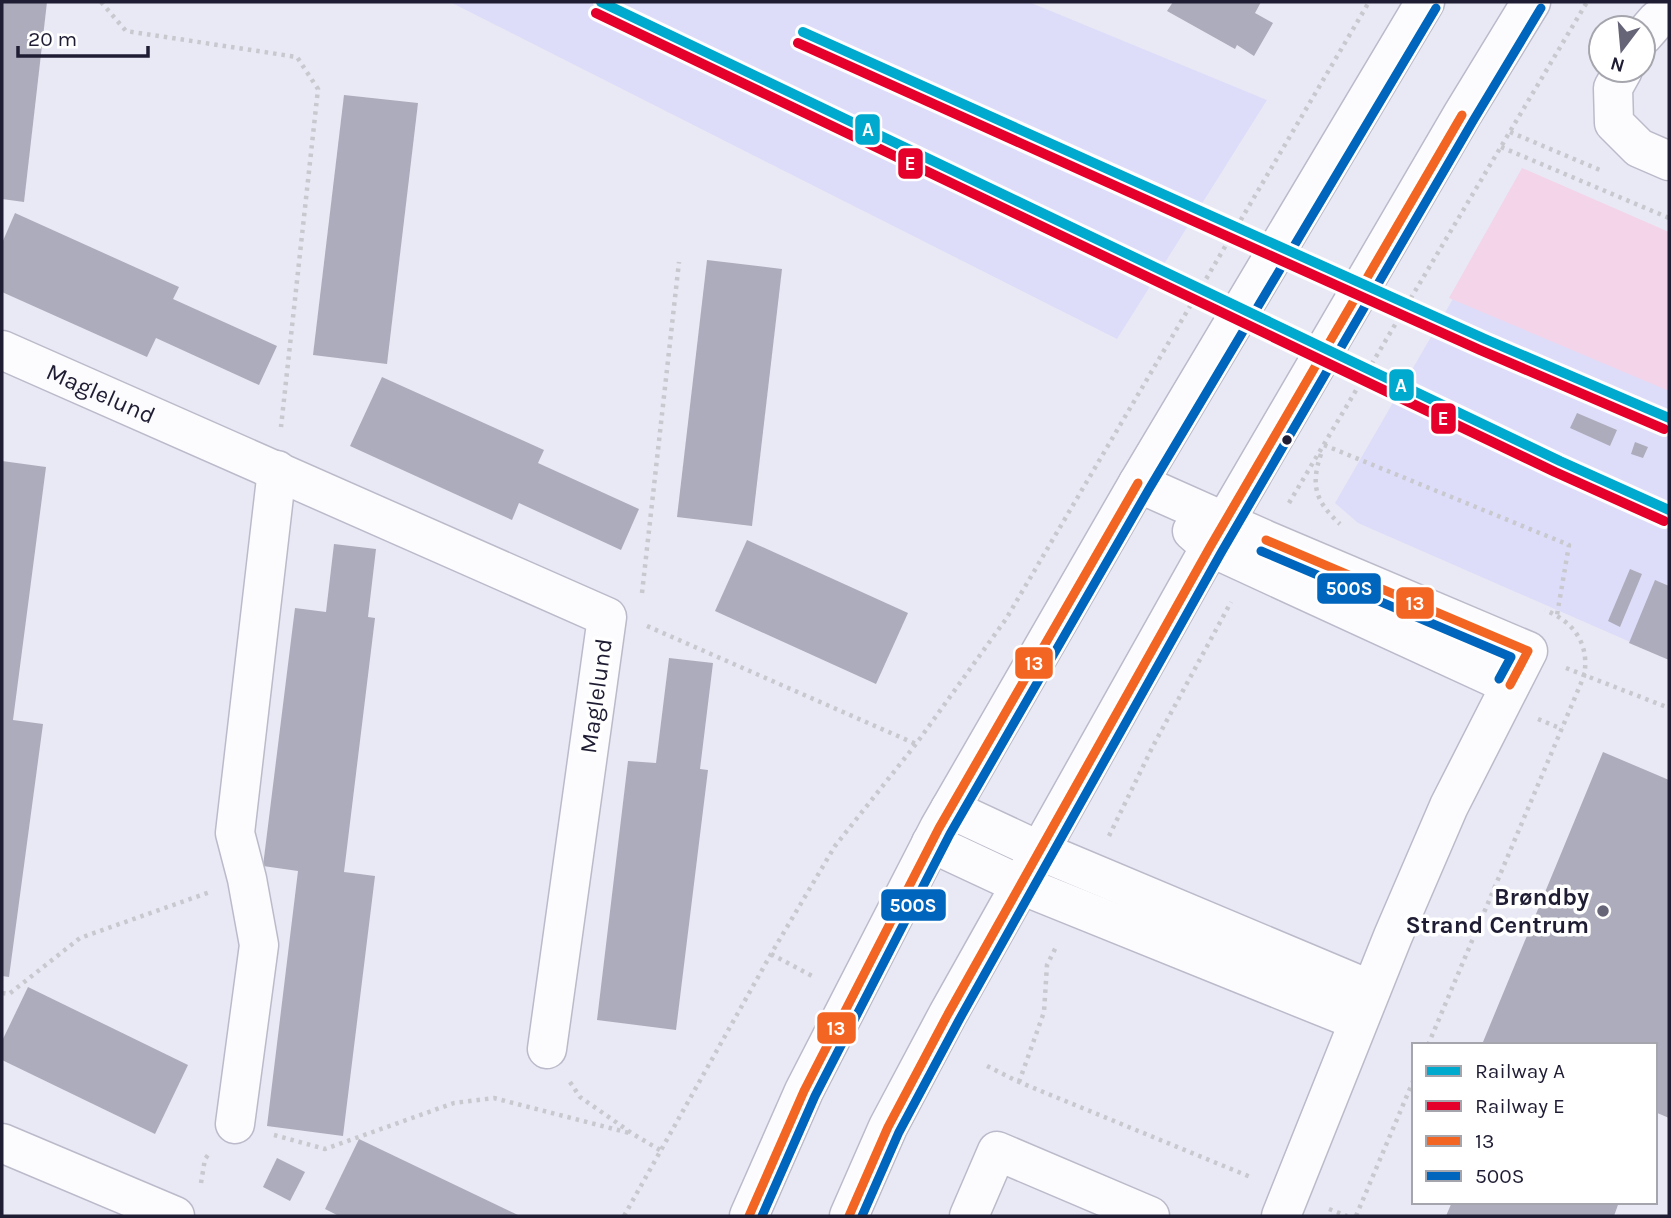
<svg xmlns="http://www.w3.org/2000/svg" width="1671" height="1218" viewBox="0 0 1671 1218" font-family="Karla,sans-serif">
	<rect width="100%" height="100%" fill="#e9e9f5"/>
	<g fill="#deddf9">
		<path d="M450,2h579l238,98 -150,239z"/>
		<path d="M1525,174l144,60v425l-311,-136 -23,-20z"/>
	</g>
	<path fill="#f3d4e9" d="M1522,168l147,64v159l-220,-93z"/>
	<g fill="#adacbc">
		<path d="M2,2h45l-23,200 -22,-3z"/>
		<path d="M1173,2h88l-6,11 18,10 -19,33 -17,-11 -2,4 -68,-38z"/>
		<path d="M344,95l74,8 -31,261 -74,-9z"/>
		<path d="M15,213l164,74 -6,12 104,47 -18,39 -103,-47 -9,19 -145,-65v-49z"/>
		<path d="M707,260l75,9 -30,257 -75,-9z"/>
		<path d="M382,377l162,73 -6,13 101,46 -18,41 -102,-47 -7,17 -162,-74z"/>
		<path d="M1577,413l40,17 -7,16 -40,-18z"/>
		<path d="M1635,442l13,5 -5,11 -12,-4z"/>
		<path d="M2,461l44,6 -33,253 30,4 -34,253 -7,-1z"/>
		<path d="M747,540l161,73 -32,71 -161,-73z"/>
		<path d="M334,544l42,5 -8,68 7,1 -31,254 31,4 -32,260 -76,-10 31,-255 -35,-5 32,-258 31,4z"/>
		<path d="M1630,569l12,5 -22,53 -12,-6z"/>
		<path d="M1655,580l14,6v74l-40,-17z"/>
		<path d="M669,658l44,5 -13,106 8,1 -32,260 -79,-10 31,-259 28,2z"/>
		<path d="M1603,752l66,28v338l-14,-6v-67h-164l-8,-3z"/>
		<path d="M28,987l160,78 -33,69 -153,-74v-19z"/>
		<path d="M359,1139l161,77h-181l-14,-7z"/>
		<path d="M277,1158l28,14 -15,29 -27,-14z"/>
		<path d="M1452,1202h167l-5,14h-168z"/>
	</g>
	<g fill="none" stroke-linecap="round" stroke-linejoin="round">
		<g stroke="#bbbaca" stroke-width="41">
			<g id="minor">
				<path d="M1643,36l14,-16 12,-4"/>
				<path d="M1623,70l-10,18 1,35 25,25 30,13"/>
				<path id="s1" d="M2,350l605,267 -60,432"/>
				<path d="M1138,483l128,57 262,111 -79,155 -56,130 -112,280"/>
				<path d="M1192,531l18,16 300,138"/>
				<path d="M950,809l90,42 331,139"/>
				<path d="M931,843l90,42 337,136"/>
				<path d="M235,1124l24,-179 -12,-66 -12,-46 42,-363"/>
				<path d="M2,1143l173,73"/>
				<path d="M749,1216l55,-125 135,-263 199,-345 287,-481"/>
				<path d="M849,1216l39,-89 60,-113 262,-467 252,-432 69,-113"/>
				<path d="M969,1216l28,-65 153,65"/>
			</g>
		</g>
		<g stroke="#c8c8cf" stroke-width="4.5" stroke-dasharray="3.5 5" stroke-linecap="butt">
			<path d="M101,2l25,29 171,26 21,32 -37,338"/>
			<path d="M1510,132l90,38"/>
			<path d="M1501,147l168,71"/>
			<path d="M1324,445l245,100 -12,70"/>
			<path d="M1321,454c-11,32 -5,48 19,70"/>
			<path d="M1289,503l298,-501"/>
			<path d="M642,593l37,-331"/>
			<path d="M647,626l269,118"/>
			<path d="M1566,668l103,40"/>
			<path d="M1538,719l24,10"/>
			<path d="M1109,836l44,-90 78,-144"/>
			<path d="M771,954l43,23"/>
			<path d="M2,993l7,1 71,-56 130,-46"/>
			<path d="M1428,1045l156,-369c6,-32 -10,-54 -39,-66"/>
			<path d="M987,1066l32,16 234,96"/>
			<path d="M570,1082l10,15 53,37 27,16"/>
			<path d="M1019,1082l25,-70 3,-47 10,-20"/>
			<path d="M274,1135l51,14 129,-46 40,-5 139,36"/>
			<path d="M201,1183l4,-24 3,-4"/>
			<path d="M1329,1209l18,7"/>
			<path d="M624,1216l147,-262 64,-108 81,-102 90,-125 363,-617"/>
			<path d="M1356,1216l58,-137"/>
		</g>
		<use href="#minor" stroke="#fcfcfe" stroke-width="38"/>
		<g stroke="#fff" stroke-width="14">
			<g id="bus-1">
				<path d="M1266,540l262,111 -18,34"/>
				<path d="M749,1216l55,-125 135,-263 199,-345"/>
				<path d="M849,1216l39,-89 60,-113 262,-467 252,-432"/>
			</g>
		</g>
		<g stroke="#fff" stroke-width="14">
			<g id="bus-2">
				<path d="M1261,551l250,106 -12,22"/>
				<path d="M762,1216l53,-120 135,-262 199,-345 287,-481"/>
				<path d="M862,1216l37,-84 60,-112 262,-467 252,-432 68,-113"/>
			</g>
		</g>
		<use href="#bus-1" stroke="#f26522" stroke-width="9"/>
		<use href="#bus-2" stroke="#0065bd" stroke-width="9"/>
		<g stroke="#fff" stroke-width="16">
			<g id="rail-1">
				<path d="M601,2l959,459 109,49"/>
				<path d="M803,32l682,307 184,79"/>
			</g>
		</g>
		<g stroke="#fff" stroke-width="16">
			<g id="rail-2">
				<path d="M596,13l959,459 109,49"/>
				<path d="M798,43l682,307 184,79"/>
			</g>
		</g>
		<use href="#rail-1" stroke="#00a9ce" stroke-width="10"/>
		<use href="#rail-2" stroke="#e4002b" stroke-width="10"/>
	</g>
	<circle fill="#1f1d33" stroke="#fff" stroke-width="2.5" cx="1287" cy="440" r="6"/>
	<circle fill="#666477" stroke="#fff" stroke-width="2.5" cx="1603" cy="911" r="7"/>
	<g text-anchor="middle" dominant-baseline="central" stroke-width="7" stroke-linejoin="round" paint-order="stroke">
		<g font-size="24" fill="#1f1d33" stroke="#fff">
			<text stroke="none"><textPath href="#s1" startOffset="108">Maglelund</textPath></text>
			<text transform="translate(596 696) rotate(-82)">Maglelund</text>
		</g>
		<g font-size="24" font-weight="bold" fill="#1f1d33" stroke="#fff" text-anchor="end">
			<text x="1589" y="897">Brøndby<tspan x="1589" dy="28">Strand Centrum</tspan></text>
		</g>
	</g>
	<g stroke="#fff" stroke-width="2.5">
		<rect x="854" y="113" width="27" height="33" rx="7" fill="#00a9ce"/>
		<rect x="897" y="147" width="27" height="33" rx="7" fill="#e4002b"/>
		<rect x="1388" y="368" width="27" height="34" rx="7" fill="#00a9ce"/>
		<rect x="1430" y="402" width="27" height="33" rx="7" fill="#e4002b"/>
		<rect x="1316" y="572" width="66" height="33" rx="7" fill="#0065bd"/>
		<rect x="1395" y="586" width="40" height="34" rx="7" fill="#f26522"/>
		<rect x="1014" y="646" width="40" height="34" rx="7" fill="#f26522"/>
		<rect x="880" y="888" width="67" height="34" rx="7" fill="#0065bd"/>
		<rect x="816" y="1011" width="41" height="34" rx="7" fill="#f26522"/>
	</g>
	<g font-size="19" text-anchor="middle" font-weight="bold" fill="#fff">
		<text x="868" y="136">A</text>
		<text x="910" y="170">E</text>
		<text x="1401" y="392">A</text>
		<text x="1443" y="425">E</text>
		<text x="1349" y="595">500S</text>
		<text x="1415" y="610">13</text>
		<text x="1034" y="670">13</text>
		<text x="913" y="912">500S</text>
		<text x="836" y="1035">13</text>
	</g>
	<rect width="1671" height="1218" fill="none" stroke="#1f1d33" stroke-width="7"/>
	<rect x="1412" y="1043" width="245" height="161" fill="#ffffff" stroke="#a5a5ad" stroke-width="2"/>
	<rect x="1426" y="1066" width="35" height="10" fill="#00a9ce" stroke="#a5a5ad" stroke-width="2"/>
	<text x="1475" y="1078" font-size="21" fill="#1f1d33">Railway A</text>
	<rect x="1426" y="1101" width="35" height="10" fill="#e4002b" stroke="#a5a5ad" stroke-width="2"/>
	<text x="1475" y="1113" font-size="21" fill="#1f1d33">Railway E</text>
	<rect x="1426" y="1136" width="35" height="10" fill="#f26522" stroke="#a5a5ad" stroke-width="2"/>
	<text x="1475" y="1148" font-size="21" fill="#1f1d33">13</text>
	<rect x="1426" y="1171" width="35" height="10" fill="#0065bd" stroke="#a5a5ad" stroke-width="2"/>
	<text x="1475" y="1183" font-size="21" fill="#1f1d33">500S</text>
	<g transform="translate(1622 49) rotate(196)"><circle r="33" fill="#ffffff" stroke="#a5a5ad" stroke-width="2"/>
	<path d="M0-5L12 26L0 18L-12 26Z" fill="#666477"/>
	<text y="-10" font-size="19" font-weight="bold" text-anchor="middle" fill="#1f1d33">N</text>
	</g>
	<path d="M18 46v10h130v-10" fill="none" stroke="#1f1d33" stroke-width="3.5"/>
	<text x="28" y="46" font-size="21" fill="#1f1d33" stroke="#ffffff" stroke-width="5" paint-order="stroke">20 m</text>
</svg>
